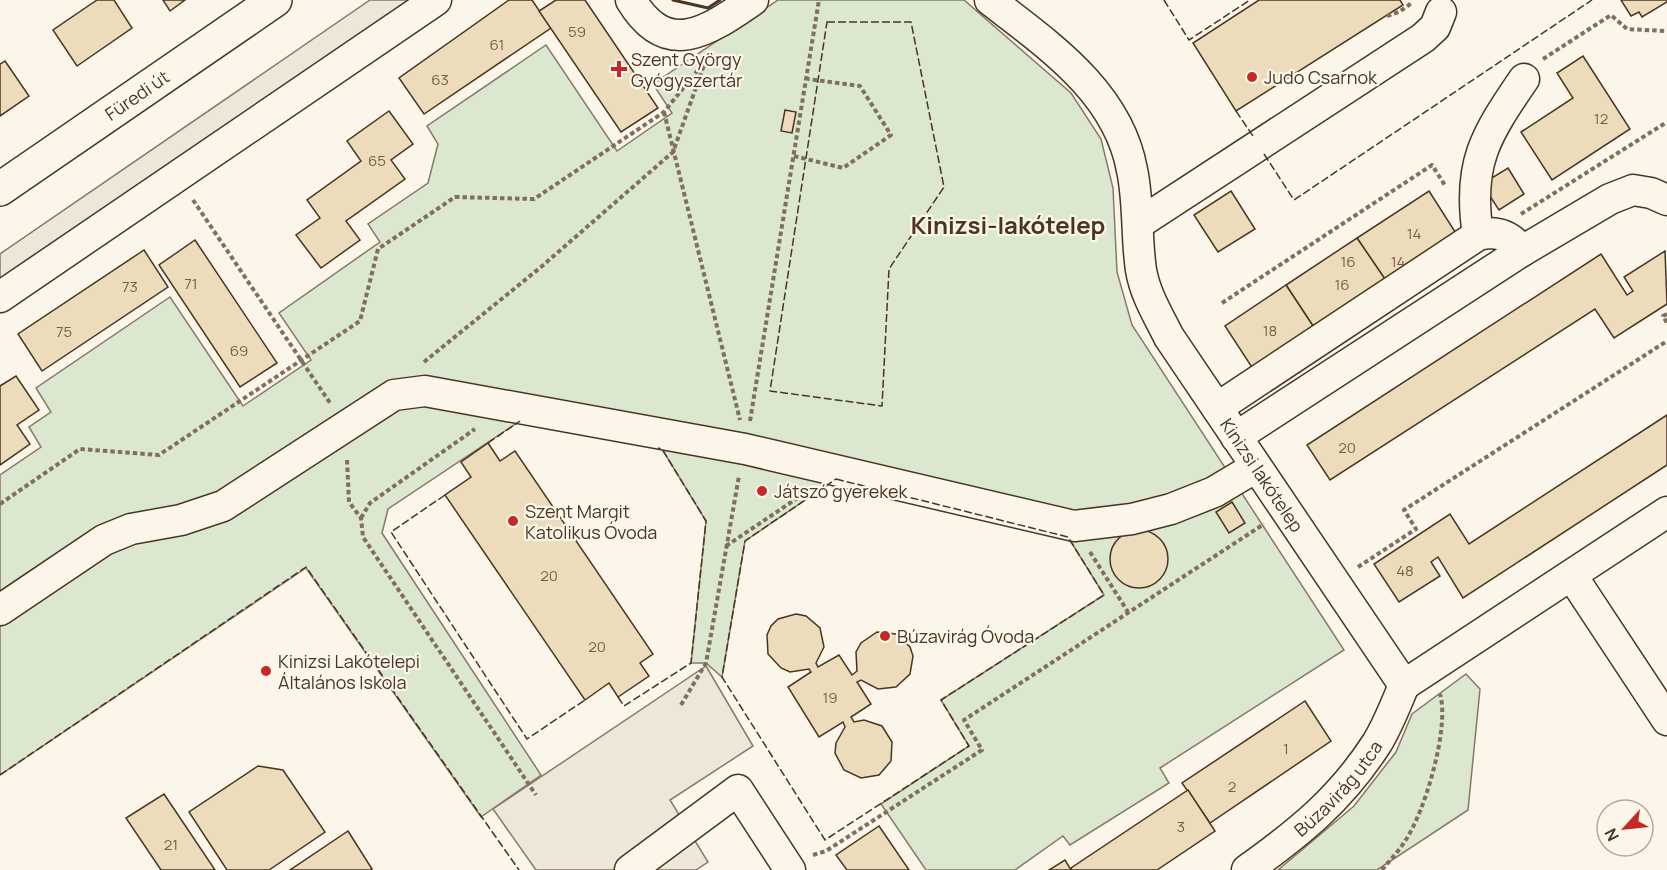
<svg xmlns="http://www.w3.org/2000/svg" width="1667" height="870" viewBox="0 0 1667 870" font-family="Manrope,sans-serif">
	<rect width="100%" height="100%" fill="#fbf6e9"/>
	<g fill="#dce7d0" stroke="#887966" stroke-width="1.5">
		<path d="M778,0h186l107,93 30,46 12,49 4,84 15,53 212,325 -184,118 9,15 -99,62 -7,-9 -48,34h-89l-45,-66 88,-58 -28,-46 163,-105 -36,-58 -232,-58 -91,62 -23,136 -16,-14h-15l15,-142 -44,-72 -142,-28 -132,88 -6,24 159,242 -60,42 -175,-249 -306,207v-300l41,-28 -12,-20 22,-15 -15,-24 134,-91 73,109 68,-46 -32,-47 101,-71 -12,-18 60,-41 10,-39 -11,-18 119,-81 71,106 55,-38 -19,-29z"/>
		<path d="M1466,674l14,15 -12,121 -91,60h-99l76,-64 42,-54 16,-38z"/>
	</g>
	<g fill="#ede7d9" stroke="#887966" stroke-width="1.5">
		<path d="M370,0h66l-436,297v-43z"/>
		<path d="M706,666l47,80 -83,54 38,62 -12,8h-160l-43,-61z"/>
	</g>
	<g fill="#ecdcbc" stroke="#4a3520" stroke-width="1.5">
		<path d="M97,0h17l18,28 -55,38 -24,-36z"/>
		<path d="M163,0h22l-15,11z"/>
		<path d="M509,0h23l19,28 -127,86 -25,-36z"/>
		<path d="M556,0h29l73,108 -37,24 -82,-121z"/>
		<path d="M1259,0h141l3,5 -167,106 -43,-68z"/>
		<path d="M1621,0h46v2l-25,15 -3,-5 -8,4z"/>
		<path d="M1583,56l47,73 -78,51 -31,-48 52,-34 -16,-25z"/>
		<path d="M5,61l24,35 -29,20v-52z"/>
		<path d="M785,110l11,2 -4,21 -11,-2z"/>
		<path d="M389,111l24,33 -22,16 14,19 -59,42 14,19 -39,28 -25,-33 24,-17 -13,-18 54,-39 -14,-20z"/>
		<path d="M1508,168l16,26 -25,16 -17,-26z"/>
		<path d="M1231,191l24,38 -37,23 -24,-37z"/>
		<path d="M1429,191l30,47 -70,47 -32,-47z"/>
		<path d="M1357,238l32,47 -72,47 -31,-47z"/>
		<path d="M195,240l82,123 -37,24 -81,-122z"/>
		<path d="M144,250l24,37 -126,84 -24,-37z"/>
		<path d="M1665,251l2,53 -53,34 -19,-29 -265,171 -23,-35 294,-191 26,41 6,-4 -9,-14z"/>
		<path d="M1286,285l31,47 -62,40 -30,-46z"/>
		<path d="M16,376l23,34 -22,15 13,19 -30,21v-79z"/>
		<path d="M1667,415v50l-204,133 -25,-41 -7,5 9,14 -41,26 -25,-38 76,-50 19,30z"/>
		<path d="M488,443l12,18 15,-10 138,203 -13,9 9,13 -31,21 -9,-14 -24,17 -140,-205 26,-18 -10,-15z"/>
		<path d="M1232,502l13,21 -16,10 -13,-21z"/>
		<circle cx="1139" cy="559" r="29"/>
		<path d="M796,614l10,2 14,12 4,19 -8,16 2,4 21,-12 13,20 5,-4 -1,-19 5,-9 16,-11 19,2 14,13 3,9 -3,18 -14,13 -18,2 -17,-9 -4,2 14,22 -20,13 3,5 10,-2 18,6 10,16 -1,19 -12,14 -18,3 -17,-8 -9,-17 1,-10 9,-16 -2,-5 -24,15 -31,-50 23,-15 -2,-3 -19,3 -9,-4 -13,-14 -1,-19 4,-9 7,-7z"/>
		<path d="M1305,701l26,40 -121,82 -28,-40z"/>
		<path d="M258,766l25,4 42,62 -56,38h-42l-38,-58z"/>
		<path d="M1188,790l27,41 -58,39h-85l-1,-2z"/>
		<path d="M164,794l51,76h-54l-35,-52z"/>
		<path d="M879,826l30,44h-62l-11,-15z"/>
		<path d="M348,831l24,38 -2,1h-80z"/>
		<path d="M1065,860l6,10h-22z"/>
	</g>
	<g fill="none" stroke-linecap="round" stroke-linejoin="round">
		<g stroke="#4a3520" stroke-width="33">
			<g id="minor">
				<path d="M631,0c36,60 77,31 122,0"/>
				<path id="s1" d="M990,0c58,45 128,92 142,170 7,32 4,67 9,100 4,24 17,45 28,67l235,348"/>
				<path d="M1138,224l285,-186 12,-11 6,-15"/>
				<path d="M1478,235c-11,-71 7,-99 46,-156"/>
				<path d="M0,297l436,-297"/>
				<path d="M1217,408l261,-173c19,-5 32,0 44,16"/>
				<path d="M1236,437l286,-186 88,-52 23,-9 18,3 16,7"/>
				<path d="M1572,576l95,144"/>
				<path d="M0,610l104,-70 27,-11 50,-9 42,-14 171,-111 31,-4 320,58 329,77 58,-7 39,-10 43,-17 42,-25"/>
				<path d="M1404,685l263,-173"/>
				<path d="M630,870l108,-80 52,80"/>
				<path id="s2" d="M1247,870c53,-38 94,-71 130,-127 11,-18 19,-39 27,-58"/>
			</g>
		</g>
		<g stroke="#4a3520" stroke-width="36">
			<g id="major">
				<path id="s3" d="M0,189l275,-189"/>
			</g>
		</g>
		<g stroke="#7f6f5c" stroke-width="4" stroke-dasharray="4.5 3" stroke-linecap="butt">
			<path d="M1387,16l12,-4 14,-10"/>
			<path d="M1543,59l68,-44 16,14 38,2"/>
			<path d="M664,112l76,308"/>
			<path d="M794,156l49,12 48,-33 -31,-49 -52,-7"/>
			<path d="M193,200l137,203"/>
			<path d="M1521,214l146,-92"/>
			<path d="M1222,303l210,-138 14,22"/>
			<path d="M1667,314l-4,2 4,7"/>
			<path d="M424,362l117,-95 132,-115 31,-87"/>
			<path d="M750,421l69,-421"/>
			<path d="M347,460l2,42 12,16 2,19 173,258"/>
			<path d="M0,504l80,-55 79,6 201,-134 18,-72 77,-52 79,2 130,-87 41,-51"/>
			<path d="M361,518l9,-15 105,-74"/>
			<path d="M726,546l79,-53"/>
			<path d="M1090,552l38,60"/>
			<path d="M1358,567l58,-38 -12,-19 263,-169"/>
			<path d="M681,705l25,-42 33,-187"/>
			<path d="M813,855l13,-4 156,-101 -18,-30 300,-196"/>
			<path d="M1382,870c8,-10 17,-19 23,-29 20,-29 45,-114 35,-147"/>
		</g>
		<use href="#minor" stroke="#fbf6e9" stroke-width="30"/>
		<use href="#major" stroke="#fbf6e9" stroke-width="33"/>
		<g stroke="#4a3520" stroke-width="1.5" stroke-dasharray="8 3" stroke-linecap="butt">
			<path d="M1164,0l25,40 61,-40"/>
			<path d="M827,22h84l33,165 -55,82 -7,137 -112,-15z"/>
			<path d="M1236,111l17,25"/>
			<path d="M1264,154l30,46 298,-200"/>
			<path d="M488,443l32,-22"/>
			<path d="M836,479l232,58 36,58 -163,105 28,46 -144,94 -103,-163 23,-136z"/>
			<path d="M445,495l-54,37 136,207 58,-39"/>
			<path d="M618,697l6,9 67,-43 15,-142 -44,-72 -4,-1"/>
			<path d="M0,775l306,-208 213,303"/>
		</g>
		<path stroke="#4a3520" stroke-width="3" d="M673,0l35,8 12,-8"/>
	</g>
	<g fill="#c62828" stroke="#fbf6e9" stroke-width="2">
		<path d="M616 60h6v6h6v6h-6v6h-6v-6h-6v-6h6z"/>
		<circle cx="1252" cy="77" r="6"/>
		<circle cx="762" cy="491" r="6"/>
		<circle cx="513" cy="521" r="6"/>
		<circle cx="885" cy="636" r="6"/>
		<circle cx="266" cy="671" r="6"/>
	</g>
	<g text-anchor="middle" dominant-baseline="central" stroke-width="4.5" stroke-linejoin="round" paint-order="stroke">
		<g font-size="15" fill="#725f47">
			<text x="577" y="31">59</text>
			<text x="497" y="44">61</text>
			<text x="440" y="79">63</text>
			<text x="1601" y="118">12</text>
			<text x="377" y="160">65</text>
			<text x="1414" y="233">14</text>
			<text x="1348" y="261">16</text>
			<text x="1398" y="261">14</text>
			<text x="191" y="283">71</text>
			<text x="1342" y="284">16</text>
			<text x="130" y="286">73</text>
			<text x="1270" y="330">18</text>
			<text x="64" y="331">75</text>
			<text x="239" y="350">69</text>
			<text x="1347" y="447">20</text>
			<text x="1405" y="570">48</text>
			<text x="549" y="575">20</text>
			<text x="597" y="646">20</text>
			<text x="830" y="697">19</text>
			<text x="1286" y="748">1</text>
			<text x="1232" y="786">2</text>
			<text x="1181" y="826">3</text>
			<text x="171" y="844">21</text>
		</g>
		<g font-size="18" fill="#4a3520" stroke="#fbf6e9" text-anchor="start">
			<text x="631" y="59">Szent György<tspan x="631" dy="21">Gyógyszertár</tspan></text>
			<text x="1264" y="77">Judo Csarnok</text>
			<text x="774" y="491">Játszó gyerekek</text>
			<text x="525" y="511">Szent Margit<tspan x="525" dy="21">Katolikus Óvoda</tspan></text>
			<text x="897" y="636">Búzavirág Óvoda</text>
			<text x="278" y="661">Kinizsi Lakótelepi<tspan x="278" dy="21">Általános Iskola</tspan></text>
		</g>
		<g font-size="18" fill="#4a3520" stroke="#fbf6e9">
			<text stroke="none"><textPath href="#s3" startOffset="166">Füredi út</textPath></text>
			<text stroke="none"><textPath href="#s1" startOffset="567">Kinizsi lakótelep</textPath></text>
			<text stroke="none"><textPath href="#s2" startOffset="123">Búzavirág utca</textPath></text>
		</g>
		<g font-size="24" font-weight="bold" fill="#4a3520" stroke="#fbf6e9">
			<text x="1008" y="224">Kinizsi-lakótelep</text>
		</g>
	</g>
	<g transform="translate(1625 828) rotate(243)"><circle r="28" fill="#fbf6e9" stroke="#b4a999" stroke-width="1.5"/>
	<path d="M0-4.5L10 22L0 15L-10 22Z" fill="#c62828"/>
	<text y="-9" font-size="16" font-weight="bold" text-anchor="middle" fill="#4a3520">N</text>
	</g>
</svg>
